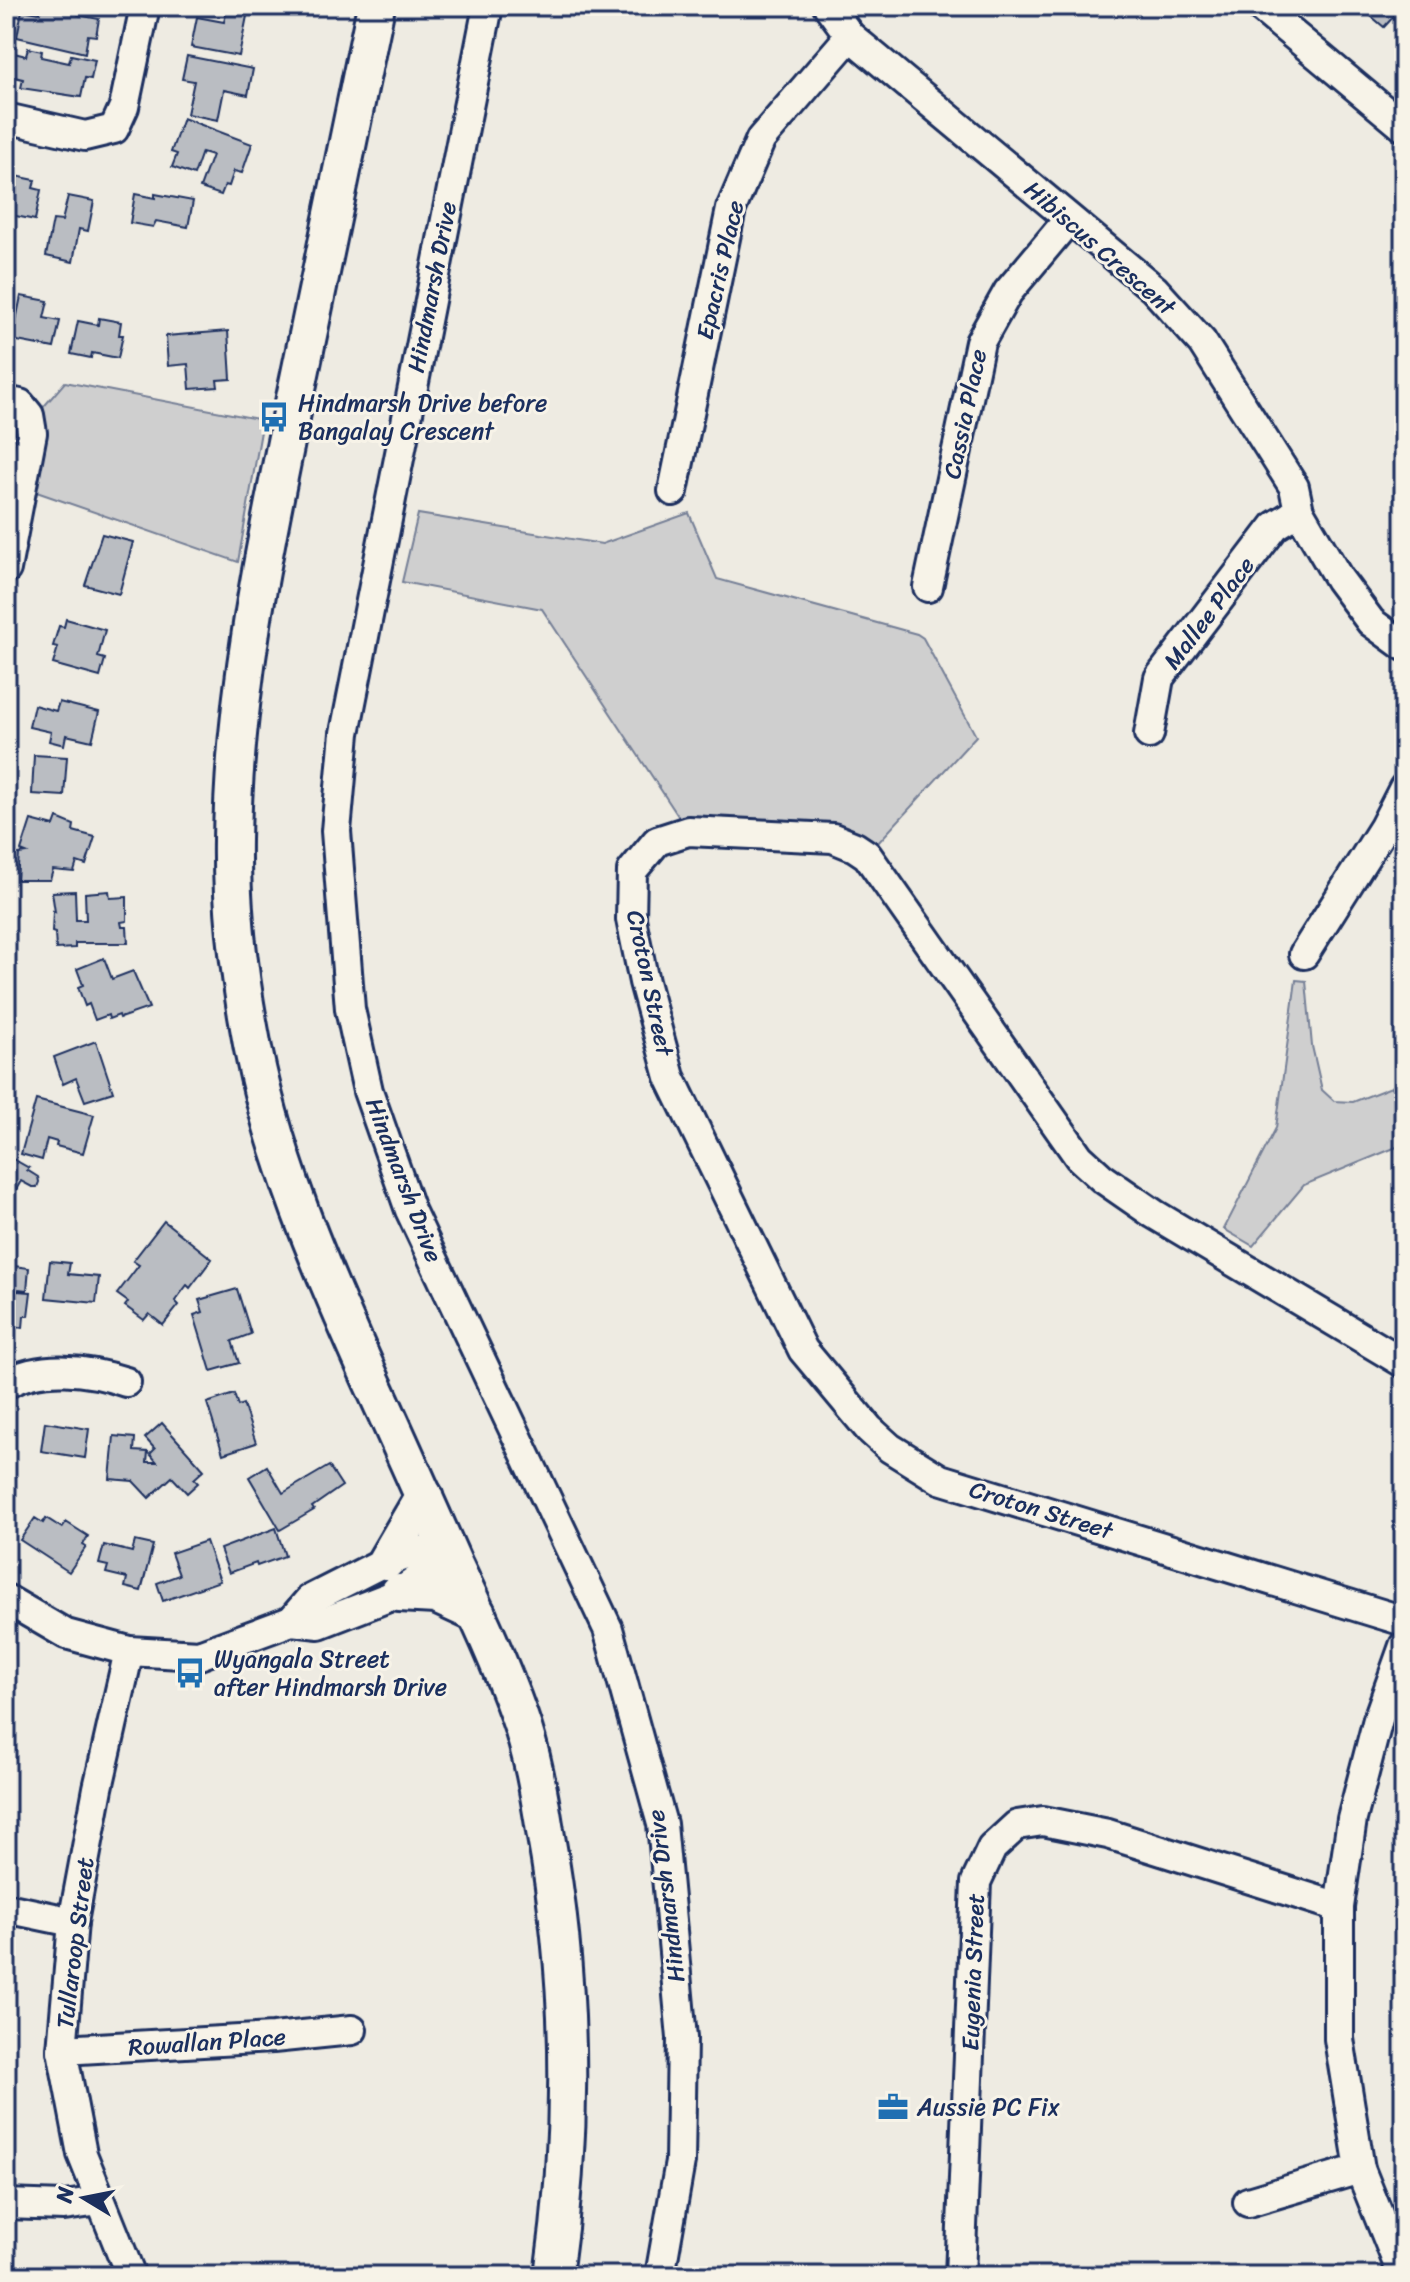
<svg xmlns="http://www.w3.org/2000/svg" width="1410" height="2282" viewBox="0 0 1410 2282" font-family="Sriracha,sans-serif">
	<rect width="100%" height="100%" fill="#eeebe2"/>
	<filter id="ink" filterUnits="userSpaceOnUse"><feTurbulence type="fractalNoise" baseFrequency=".0125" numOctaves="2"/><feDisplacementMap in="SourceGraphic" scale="16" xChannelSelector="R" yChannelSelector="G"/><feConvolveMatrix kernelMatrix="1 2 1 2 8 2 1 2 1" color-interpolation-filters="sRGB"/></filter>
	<g filter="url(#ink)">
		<g fill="#cfcfcf" stroke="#757f96" stroke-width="2">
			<path d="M65,382l198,38 -25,142 -210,-73 12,-78z"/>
			<path d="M689,513l28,66 200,55 6,4 53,98 -109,119 -179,-24 -146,-222 -140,-27 16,-68 184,30z"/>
			<path d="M1296,980l10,1 6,65 10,44 12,11 19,1 51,-20v62l-100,41 -51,61 -29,-17 52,-101z"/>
		</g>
		<g fill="#babdc2" stroke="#1b2f5e" stroke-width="2">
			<path d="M41,6h23l15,4 -1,5 21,4 -3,17 -8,-1 -3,18 -68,-16 5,-27 18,3z"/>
			<path d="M228,6h21l-10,50 -48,-9 6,-30 27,5z"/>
			<path d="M1359,6h28l9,8 -12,13z"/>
			<path d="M28,48l14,3 -1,6 28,6 2,-8 24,5 -4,19 -6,-1 -4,19 -60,-9 2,-9 -13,-3 4,-23 12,3z"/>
			<path d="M187,56l66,13 -5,26 -24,-5 -6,30 -31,-6 7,-33 -12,-2z"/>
			<path d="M183,118l69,26 -10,29 -8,-2 -5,15 -4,-1 -4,10 -21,-7 12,-33 -10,-3 -8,23 -22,-8 5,-13 -6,-2z"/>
			<path d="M11,175l24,5 -2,8 8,2 -6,30 -29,-6v-33l4,1z"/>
			<path d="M135,194l20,4v-4l38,7 -5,26 -32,-6 -3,6 -23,-4z"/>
			<path d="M68,196l26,5 -6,30 -9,-2 -6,33 -27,-6 7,-36 9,1z"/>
			<path d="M21,296l27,5 -4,17 16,3 -6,27 -42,-8z"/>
			<path d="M99,318l22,4 -2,13h4l-5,23 -26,-5 -1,5 -20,-4 7,-33 20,4z"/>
			<path d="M228,331l3,48 -14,1 1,7 -28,2 -2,-25 -20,2 -2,-30z"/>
			<path d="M102,534l31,8 -14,52 -34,-9z"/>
			<path d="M66,619l39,11 -7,27 7,2 -5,18 -47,-13 5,-17 -5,-1 6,-20 5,1z"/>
			<path d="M59,702l40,10 -7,29 -26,-6 -2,10 -15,-4 2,-9 -22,-5 5,-22 22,6z"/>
			<path d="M34,755l33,2 -3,39 -32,-2z"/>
			<path d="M57,818l17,7 -1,6 22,6 -9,28 -9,-3 -3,10 -21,-2 -3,10h-33l2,-26 7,-1 -5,-2 10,-31 23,6z"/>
			<path d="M75,891l1,29h10l-1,-27 24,-2 1,7 17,-1v24l-6,1 1,5h5l1,16h-53v5l-19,1 -1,-16 -3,-1 1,-21 2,1 -3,-20z"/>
			<path d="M104,958l8,21 21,-8 16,37 -29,10 -1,-3 -10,4 -1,-4 -13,5 -6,-16 -4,2 -7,-19 5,-2 -6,-16z"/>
			<path d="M96,1041l17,51 -28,9 -9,-23 -13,6 -9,-27z"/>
			<path d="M36,1100l58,15 -11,38 -27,-7 1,-4 -10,-3 -5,21 -21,-6z"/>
			<path d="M6,1155l23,13 -2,2 11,7 1,5 -2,5h-5l-11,-6 -15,26z"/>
			<path d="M164,1221l48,38 -22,29 -3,-3 -12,16 4,4 -16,20 -14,-11 -5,6 -19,-14 3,-4 -11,-8 22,-29 -6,-4z"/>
			<path d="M50,1261l20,2 -2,11 31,3 -3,26 -50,-5z"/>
			<path d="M7,1265l22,3 -2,22 -8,-1 -1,2 13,1 -3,24h-4l-1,12 -17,-2z"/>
			<path d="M237,1289l14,45 -19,7 7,22 -28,8 -17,-56 9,-3 -4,-12z"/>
			<path d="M234,1394l4,12 5,-2 13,39 -33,11 -16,-51z"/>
			<path d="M45,1422l44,7 -4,29 -44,-7z"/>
			<path d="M162,1423l42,47 -10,9 4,4 -11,10 -15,-16 -23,21 -16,-17 -23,-2 4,-43 21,2 -1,13 14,1 -1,10h10l-7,-8 5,-5 -10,-11z"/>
			<path d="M267,1466l16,27 46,-27 13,20 -30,21 2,3 -34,20 -31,-53z"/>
			<path d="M35,1518l8,5 3,-5 16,10 4,-6 22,14 -5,9 3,2 -17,25 -49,-32z"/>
			<path d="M276,1528l9,28 -28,10 -1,-3 -27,10 -9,-24z"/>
			<path d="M135,1541l18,4 -12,46 -16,-4 2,-9 -21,-5 2,-7 -9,-2 5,-19 28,7z"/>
			<path d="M206,1541l14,40 -57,20 -6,-18 22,-8 -8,-22z"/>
		</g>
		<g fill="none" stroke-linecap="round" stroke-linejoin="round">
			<g stroke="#1b2f5e" stroke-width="34">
				<g id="minor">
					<path d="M488,6l-143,727 -9,98 14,178 18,82 42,119 198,419 54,195 20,214 -2,124 -20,114"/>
					<path d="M828,6l22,30 304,253 48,53 92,145 5,24 40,68 32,43 33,24"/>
					<path d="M1259,6l145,121"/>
					<path d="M6,118l79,18 29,-7 10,-22 21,-101"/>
					<path d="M6,401l14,3 9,11 3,18 -26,136"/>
					<path d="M673,491l58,-282 30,-70 89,-103"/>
					<path d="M928,587l52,-245 28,-50 61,-73"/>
					<path d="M1149,734l10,-56 116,-152 24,-15"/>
					<path d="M1304,954l80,-127 20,-39"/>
					<path d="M1404,1363l-250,-149 -52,-36 -23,-21 -212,-302 -12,-8 -22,-9 -145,-7 -31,10 -25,30 -1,48 13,63 26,95 133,273 66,79 21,19 50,31 464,142"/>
					<path d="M6,1384c35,-21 84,-14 120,-2"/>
					<path d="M6,1599l60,35 63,17 70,4 92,-34 28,3 80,-31 52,-37"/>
					<path d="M291,1621l18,-21 77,-39 43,-12 22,7"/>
					<path d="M129,1651l-31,137 -25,134 -11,128 20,104 49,122"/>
					<path d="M6,1908l67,14"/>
					<path d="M62,2050l211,-12 79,-8"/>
					<path d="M1248,2202l112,-33"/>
					<path d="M6,2204l58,2 36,-5"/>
					<path d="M960,2276l16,-394 16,-34 25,-23 26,-4 65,13 231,73"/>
					<path d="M1403,2276l-43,-107 -21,-130v-132l13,-88 26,-100 26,-73"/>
				</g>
			</g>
			<g stroke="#1b2f5e" stroke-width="42">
				<g id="major">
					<path d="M376,6c-27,131 -54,261 -81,392 -30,146 -61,293 -63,442 -1,63 6,126 17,187 21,125 72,241 123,355 28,61 55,122 82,183 23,49 47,100 65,151 13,36 20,77 26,115 27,147 29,297 8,445"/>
					<path d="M386,1561l38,-65"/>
					<path d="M399,1593l37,2 41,19"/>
				</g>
			</g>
			<use href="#minor" stroke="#f7f3e8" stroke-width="28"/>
			<use href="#major" stroke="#f7f3e8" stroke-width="36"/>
		</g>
	</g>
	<defs>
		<g id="bus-bare" transform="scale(2.4)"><path d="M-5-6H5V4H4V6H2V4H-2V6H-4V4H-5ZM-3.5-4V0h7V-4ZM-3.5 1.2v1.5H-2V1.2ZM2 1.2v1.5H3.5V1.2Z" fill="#1f6fb2" stroke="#f7f3e8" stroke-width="2.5" paint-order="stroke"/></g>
		<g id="office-bare" transform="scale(2.4)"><path d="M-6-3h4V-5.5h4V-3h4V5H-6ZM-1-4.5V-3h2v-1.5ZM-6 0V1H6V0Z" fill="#1f6fb2" stroke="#f7f3e8" stroke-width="2.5" paint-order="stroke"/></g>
	</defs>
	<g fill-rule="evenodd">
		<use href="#bus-bare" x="274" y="417"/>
		<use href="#bus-bare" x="190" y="1673"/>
		<use href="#office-bare" x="893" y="2107"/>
	</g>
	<g text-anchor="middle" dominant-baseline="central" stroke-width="6" stroke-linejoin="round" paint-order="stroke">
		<g font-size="24" fill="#1b2f5e" stroke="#f7f3e8">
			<text transform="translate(1100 248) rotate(41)">Hibiscus Crescent</text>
			<text transform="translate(720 270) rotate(-77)">Epacris Place</text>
			<text transform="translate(432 287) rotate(-79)">Hindmarsh Drive</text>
			<text transform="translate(965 414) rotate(-78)">Cassia Place</text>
			<text transform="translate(1209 613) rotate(-53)">Mallee Place</text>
			<text transform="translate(650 983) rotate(78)">Croton Street</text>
			<text transform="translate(404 1180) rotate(69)">Hindmarsh Drive</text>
			<text transform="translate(1041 1510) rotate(17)">Croton Street</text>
			<text transform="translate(666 1896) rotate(-97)">Hindmarsh Drive</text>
			<text transform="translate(75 1943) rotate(-83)">Tullaroop Street</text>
			<text transform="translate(973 1972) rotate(-88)">Eugenia Street</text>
			<text transform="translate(207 2042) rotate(-4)">Rowallan Place</text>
		</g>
		<g font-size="24" fill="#1b2f5e" stroke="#f7f3e8" text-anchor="start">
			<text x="298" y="403">Hindmarsh Drive before<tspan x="298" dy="28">Bangalay Crescent</tspan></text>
			<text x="214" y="1659">Wyangala Street<tspan x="214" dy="28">after Hindmarsh Drive</tspan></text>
			<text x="917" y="2107">Aussie PC Fix</text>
		</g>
	</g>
	<rect width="1410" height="2282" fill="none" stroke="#f7f3e8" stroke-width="32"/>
	<rect x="16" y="16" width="1378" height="2250" fill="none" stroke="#1b2f5e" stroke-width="3" filter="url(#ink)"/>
	<g transform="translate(84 2198) rotate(280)" stroke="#f7f3e8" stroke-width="6" paint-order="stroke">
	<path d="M0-6L14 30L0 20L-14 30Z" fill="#1b2f5e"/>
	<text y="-12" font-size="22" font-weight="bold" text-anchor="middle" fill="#1b2f5e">N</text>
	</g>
</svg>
